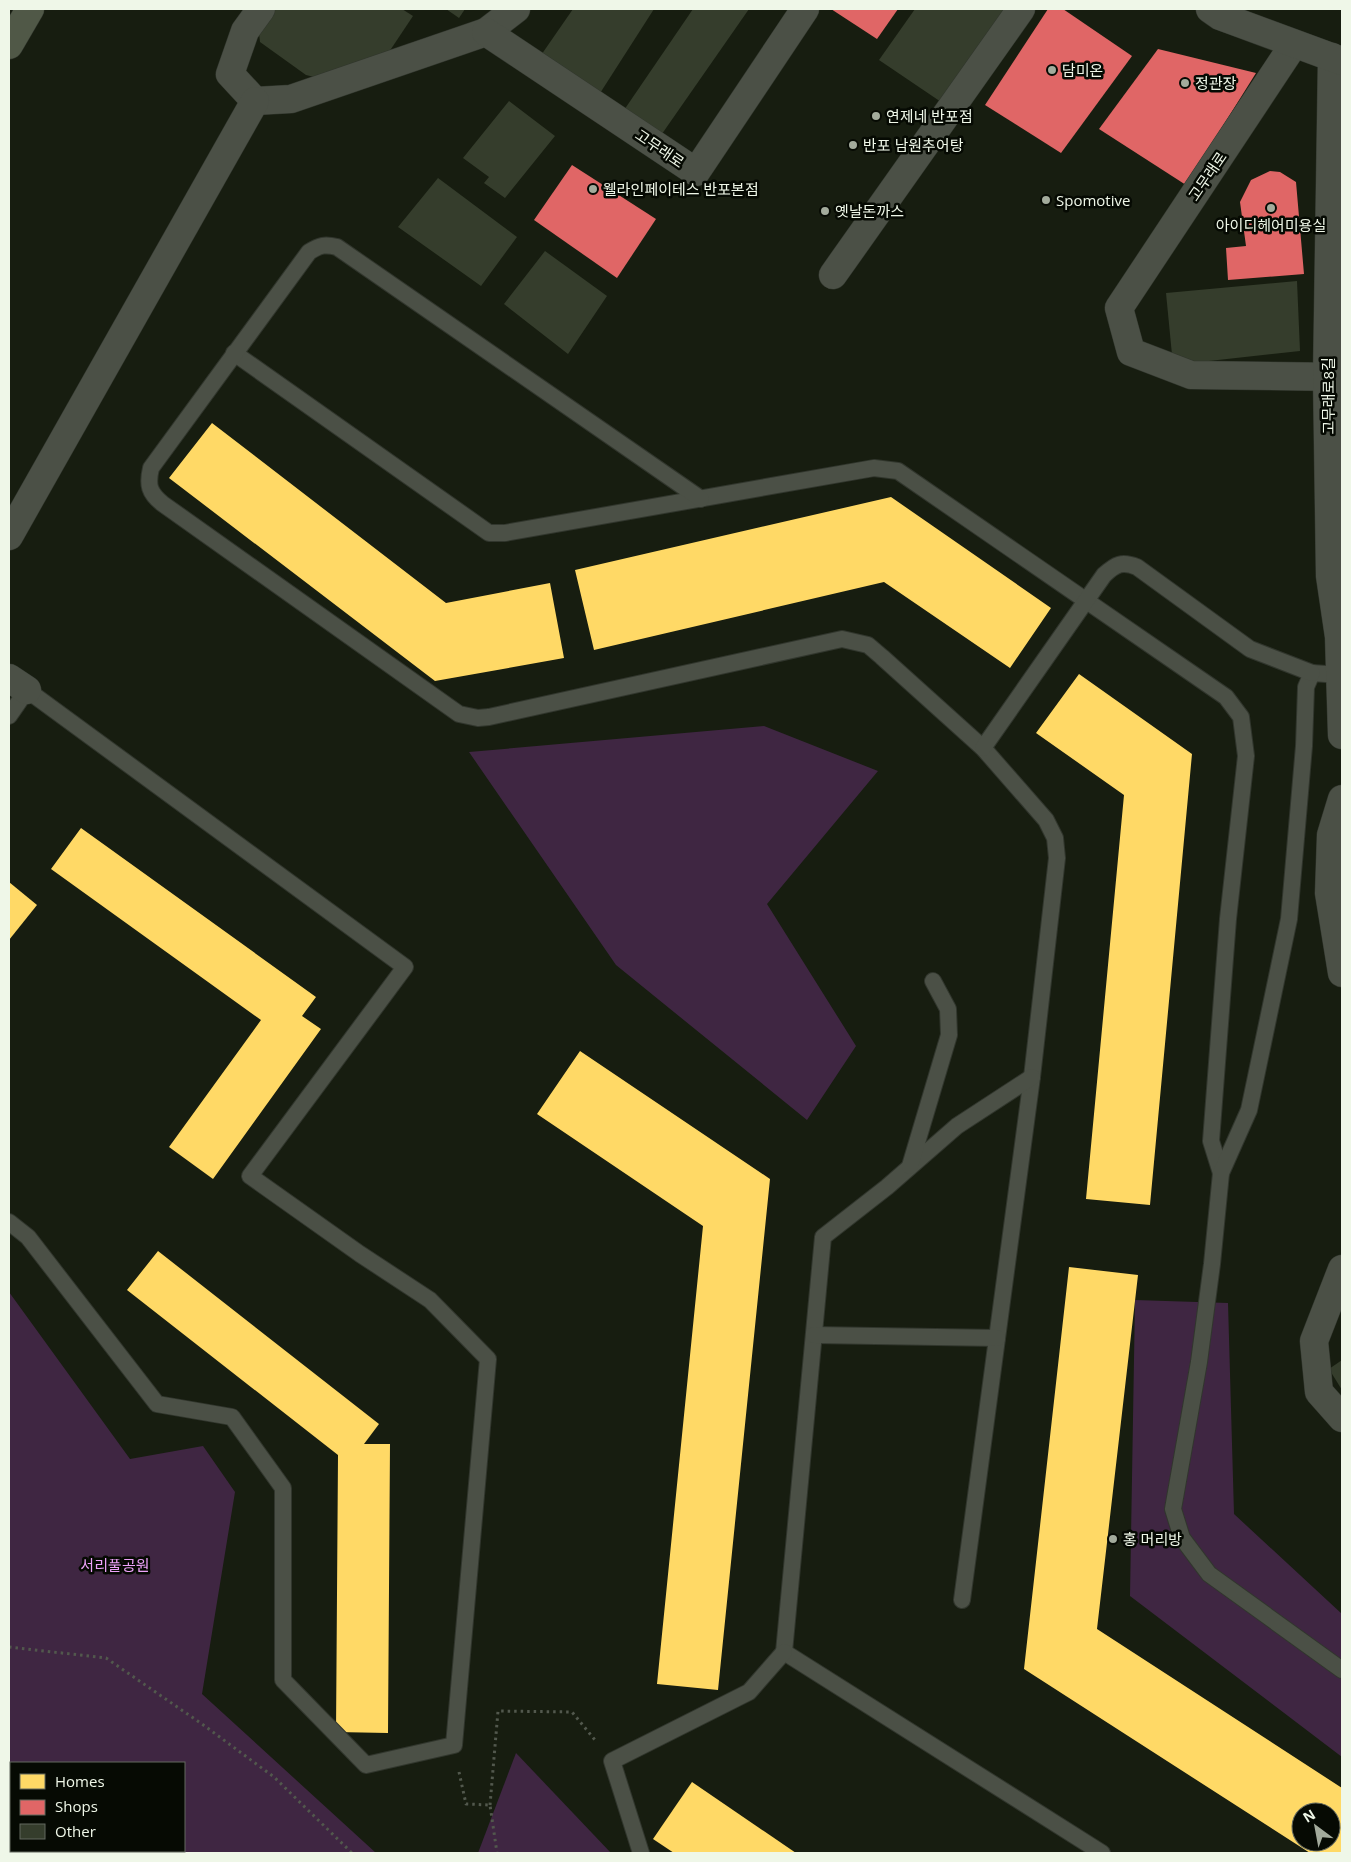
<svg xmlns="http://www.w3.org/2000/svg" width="1351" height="1862" viewBox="0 0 1351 1862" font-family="'Open Sans','Noto Sans KR',sans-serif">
	<rect width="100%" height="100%" fill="#171d10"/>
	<g fill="#3f2642" fill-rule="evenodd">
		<path d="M764,726l114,45 -111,133 89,142 -49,74 -191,-155 -147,-213z"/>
		<path d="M9,1292l121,167 73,-13 32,46 -33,202 174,159h-367zM11,1763h173v88h-173z"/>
		<path d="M1135,1300l93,3 6,211 108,100v143l-212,-161z"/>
		<path d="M516,1753l95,100h-133z"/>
	</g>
	<g fill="#ffd966" fill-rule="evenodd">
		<path d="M212,423l234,180 104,-20 14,75 -129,23 -266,-203z"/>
		<path d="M891,497l160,111 -41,60 -126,-86 -290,68 -19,-80z"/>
		<path d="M1079,674l113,80 -42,451 -64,-6 38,-404 -88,-62z"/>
		<path d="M81,828l235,169 -14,19 19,13 -108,150 -44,-32 92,-127 -210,-151z"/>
		<path d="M9,882l28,23 -28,35z"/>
		<path d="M580,1051l190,128 -52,511 -61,-6 46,-458 -166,-112z"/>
		<path d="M158,1251l221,173 -15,20h26l-2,289 -52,-1 2,-277 -211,-165z"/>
		<path d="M1069,1267l69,8 -41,354 245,159v65h-32l-286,-184zM1301,1812h30v30h-30z"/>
		<path d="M692,1782l104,71h-122l-21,-14z"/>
	</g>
	<g fill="#e06666">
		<path d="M831,9h67l-21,30z"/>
		<path d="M1048,9h15l69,47 -71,97 -76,-48z"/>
		<path d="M1158,49l98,24 -70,112 -87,-56z"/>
		<path d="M572,165l84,54 -39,59 -83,-58z"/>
		<path d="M1270,171l10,1 16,10 8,92 -76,6 -2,-32 20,-2 -6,-44 11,-22z"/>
	</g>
	<g fill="#353d2c">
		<path d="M274,9h128l11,7 -32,48 -67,13 -8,-2 -46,-33 -1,-9z"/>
		<path d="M446,9h19l-6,9z"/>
		<path d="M573,9h81l-59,92 -58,-40z"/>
		<path d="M693,9h56l-92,132 -37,-25z"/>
		<path d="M915,9h101l-69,97 -68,-46z"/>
		<path d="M509,101l46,35 -50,62 -21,-15 5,-6 -26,-19z"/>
		<path d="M438,178l79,59 -36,49 -83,-59z"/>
		<path d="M545,251l62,45 -39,58 -64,-50z"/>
		<path d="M1297,281l3,70 -127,14 -7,-72z"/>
		<path d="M1342,1360v30l-13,-21z"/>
	</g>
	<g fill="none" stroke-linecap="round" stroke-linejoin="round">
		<g stroke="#31362d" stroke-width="18">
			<g id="lane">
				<path d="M234,353l255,180h16l369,-65 24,3 328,226 15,20 5,39 -18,163 -17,222 10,32"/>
				<path d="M701,499l-364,-252c-12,-3 -17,-2 -28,5l-158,216c-4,17 -2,25 12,36l296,210 19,4 11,-1 353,-78 26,6 14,12 101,91 63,72 9,18 2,20 -25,219 -70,523"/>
				<path d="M1340,675l-28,-2 -6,14 -2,59 -15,173 -40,191 -28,63 -9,91 -13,98 -26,147 9,29 27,36 133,96"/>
				<path d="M9,716l18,-26 378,277 -155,209 110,78 70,46 58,59 -34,386 -88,20 -83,-85v-192l-51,-71 -75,-13 -129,-167 -19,-15"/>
				<path d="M983,748l121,-173c12,-11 18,-14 33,-8l113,82 62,24"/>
				<path d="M1032,1077l-75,49 -70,61 -64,50 -39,415 318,201"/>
				<path d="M910,1166l39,-131 -1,-26 -15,-28"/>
				<path d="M814,1335l183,3"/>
				<path d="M641,1853l-29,-92 137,-69 35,-40"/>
			</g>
		</g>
		<g stroke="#31362d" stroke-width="29">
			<g id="street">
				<path d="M261,9l-16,22 -15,43 25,27 36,-2 195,-67 30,-23"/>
				<path d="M486,32l210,140 109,-163"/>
				<path d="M1294,44l-175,264 12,44 60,23 151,2"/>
				<path d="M1332,57l-5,320 3,199 9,61 3,98"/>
				<path d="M833,275l188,-266"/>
				<path d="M9,536l246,-435"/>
				<path d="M9,678l18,12"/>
				<path d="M1342,799l-11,36 -2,58 13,80"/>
				<path d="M1342,1269l-28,72 5,51 23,26"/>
			</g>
		</g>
		<g stroke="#31362d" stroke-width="29">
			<path id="secondary" d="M1210,9l10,7 122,45"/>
		</g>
		<g stroke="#31362d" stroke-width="29">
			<path id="primary" d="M9,45l21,-36"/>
		</g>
		<g stroke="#52584d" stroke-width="3" stroke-dasharray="2.5 4" stroke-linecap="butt">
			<path d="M9,1647l97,11 96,66 72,53 78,76"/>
			<path d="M459,1772l7,32 24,1 7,48"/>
			<path d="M490,1805l8,-94 74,1 23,28"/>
		</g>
		<use href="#lane" stroke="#4b5046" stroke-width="16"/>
		<use href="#street" stroke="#4b5046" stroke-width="28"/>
		<use href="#secondary" stroke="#4b5046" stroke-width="28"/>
		<use href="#primary" stroke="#505847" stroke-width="28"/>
	</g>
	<g fill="#a3ab9c" stroke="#060a03" stroke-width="2">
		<circle cx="1052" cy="70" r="5"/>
		<circle cx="1185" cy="83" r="5"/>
		<circle cx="876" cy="116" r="5"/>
		<circle cx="853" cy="145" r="5"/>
		<circle cx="593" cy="189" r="5"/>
		<circle cx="1046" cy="200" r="5"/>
		<circle cx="1271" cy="208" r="5"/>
		<circle cx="825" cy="211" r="5"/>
		<circle cx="1113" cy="1539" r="5"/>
	</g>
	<g text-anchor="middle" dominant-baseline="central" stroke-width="5" stroke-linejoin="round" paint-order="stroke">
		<g font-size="15" fill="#eff7e8" stroke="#060a03" text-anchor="start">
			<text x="1062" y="70">담미온</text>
			<text x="1195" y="83">정관장</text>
			<text x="886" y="116">연제네 반포점</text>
			<text x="863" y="145">반포 남원추어탕</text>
			<text x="603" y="189">웰라인페이테스 반포본점</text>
			<text x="1056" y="200">Spomotive</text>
			<text x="835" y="211">옛날돈까스</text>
			<text x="1271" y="225" text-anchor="middle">아이디헤어미용실</text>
			<text x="1123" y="1539">홍 머리방</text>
		</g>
		<g font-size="15" fill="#eff7e8" stroke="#060a03">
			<text transform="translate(660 148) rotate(34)">고무래로</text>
			<text transform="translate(1207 176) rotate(-56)">고무래로</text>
			<text transform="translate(1328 396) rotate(-90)">고무래로8길</text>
		</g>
		<g font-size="15" fill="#eda2f9" stroke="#060a03">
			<text x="115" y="1565">서리풀공원</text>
		</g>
	</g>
	<rect width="1351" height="1862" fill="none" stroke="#eff7e8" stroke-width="20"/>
	<rect x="10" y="1762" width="175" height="90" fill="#060a03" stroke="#63695f"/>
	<rect x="20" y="1774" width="25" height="15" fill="#ffd966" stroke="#63695f"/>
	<text x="55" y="1787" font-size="15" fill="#eff7e8">Homes</text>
	<rect x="20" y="1800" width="25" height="15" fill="#e06666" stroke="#63695f"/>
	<text x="55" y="1812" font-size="15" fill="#eff7e8">Shops</text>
	<rect x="20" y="1824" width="25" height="15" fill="#353d2c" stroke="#63695f"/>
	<text x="55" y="1837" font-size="15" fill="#eff7e8">Other</text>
	<g transform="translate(1316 1827) rotate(328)"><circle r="24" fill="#060a03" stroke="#63695f"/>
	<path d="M0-4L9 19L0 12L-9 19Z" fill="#a3ab9c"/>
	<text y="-8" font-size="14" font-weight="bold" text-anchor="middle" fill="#eff7e8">N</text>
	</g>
</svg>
